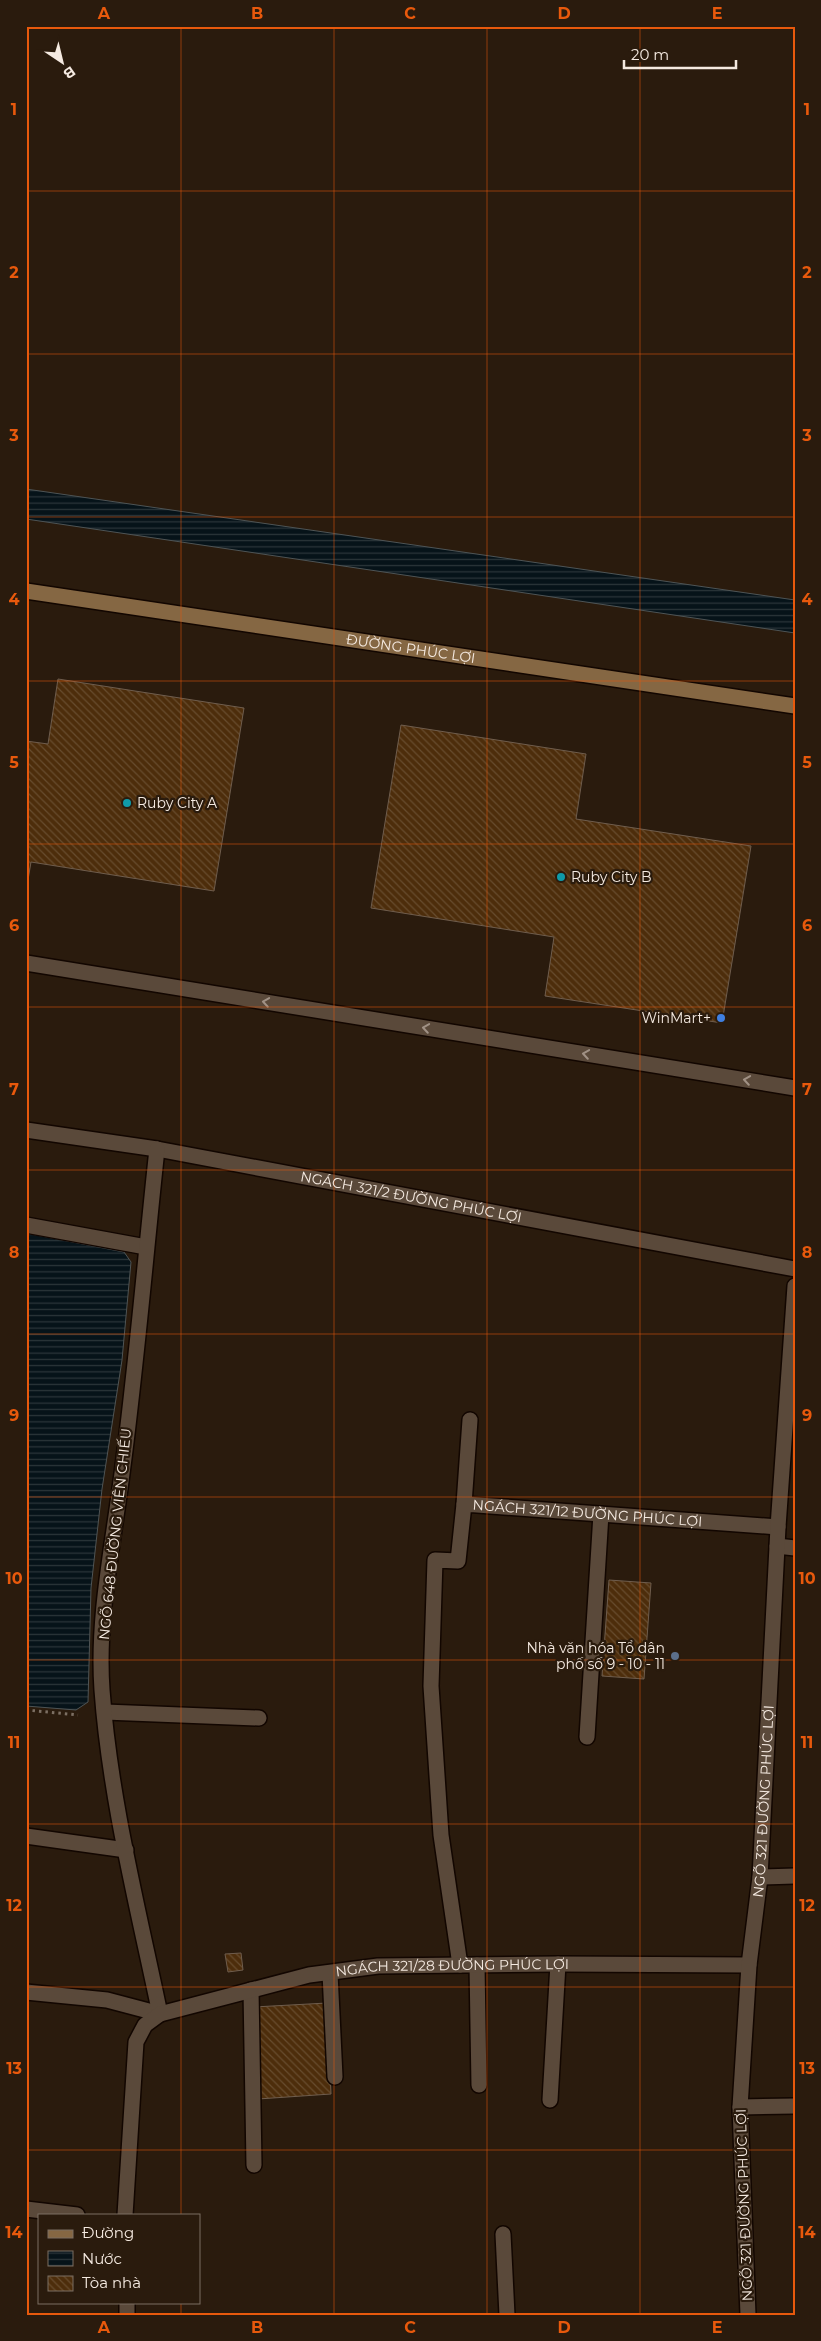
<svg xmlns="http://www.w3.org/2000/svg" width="821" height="2341" viewBox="0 0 821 2341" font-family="Montserrat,sans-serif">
	<defs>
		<pattern id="water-rules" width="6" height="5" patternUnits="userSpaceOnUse" patternTransform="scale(1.25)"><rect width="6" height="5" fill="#061319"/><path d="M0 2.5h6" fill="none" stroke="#2b363a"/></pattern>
		<pattern id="building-back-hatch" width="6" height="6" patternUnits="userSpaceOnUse" patternTransform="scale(1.25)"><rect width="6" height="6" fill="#4d2d0b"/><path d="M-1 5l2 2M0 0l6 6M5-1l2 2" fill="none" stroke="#674c2e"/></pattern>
	</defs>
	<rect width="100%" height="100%" fill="#2a1b0d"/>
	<g fill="url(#water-rules)" stroke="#4e5455">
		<path d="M26,489l769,111v33l-769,-114z"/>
		<path d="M26,1233l98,19 7,10 -9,98 -20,129 -11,99 -3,114 -12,8 -50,-4z"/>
	</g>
	<g fill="url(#building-back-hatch)" stroke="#6f5d4d">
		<path d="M58,679l186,29 -30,183 -183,-29 -5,30v-151l22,3z"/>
		<path d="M401,725l185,29 -10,65 175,27 -29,177 -177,-27 9,-59 -183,-29z"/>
		<path d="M609,1580l42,3 -7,96 -42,-3z"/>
		<path d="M241,1953l2,17 -15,2 -3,-18z"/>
		<path d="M327,2003l4,91 -73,5 -4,-92z"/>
	</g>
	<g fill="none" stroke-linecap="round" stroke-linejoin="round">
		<g stroke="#120600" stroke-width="18">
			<g id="lane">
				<path d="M26,963l769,125"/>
				<path d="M26,1225l120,22"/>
				<path d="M464,1504l6,-84"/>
				<path d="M105,1712l154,6"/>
				<path d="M587,1737l14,-223"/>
				<path d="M26,1836l100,14"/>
				<path id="s1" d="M460,1965l-19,-130 -10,-149 4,-126 23,1 6,-57 314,23"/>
				<path d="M477,1965l2,120"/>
				<path d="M330,1973l5,104"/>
				<path d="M251,1990l3,175"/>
				<path d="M26,1992l81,8 53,14"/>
				<path d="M550,2100l8,-136"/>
				<path d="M740,2107l55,-1"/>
				<path d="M26,2209l51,6"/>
				<path d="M503,2234l4,81"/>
			</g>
		</g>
		<g stroke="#120600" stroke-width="18">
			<g id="street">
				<path id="s2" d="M26,1130l131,19 638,120"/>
				<path d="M157,1149c-12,111 -21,222 -36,332 -9,69 -24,139 -19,209 8,109 36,218 58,324"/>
				<path d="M777,1546l18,2"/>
				<path d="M760,1877l35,-1"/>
				<path id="s3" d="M125,2215l11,-173 9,-17 15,-11 149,-39 69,-9 180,-2 191,1"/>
				<path d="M127,2302v13"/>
				<path id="s4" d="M748,2315l-8,-208 9,-142 11,-88 18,-350 17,-241"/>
			</g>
		</g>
		<g stroke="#120600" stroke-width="18">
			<g id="secondary">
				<path id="s5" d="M26,591l769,115"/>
			</g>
		</g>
		<path stroke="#7c6f63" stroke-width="3" stroke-dasharray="2.5 4" stroke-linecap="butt" d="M26,1710l52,5"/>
		<use href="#lane" stroke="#5a493a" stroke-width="15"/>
		<use href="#street" stroke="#5a493a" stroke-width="15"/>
		<use href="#secondary" stroke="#856743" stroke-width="15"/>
	</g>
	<defs><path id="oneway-chevron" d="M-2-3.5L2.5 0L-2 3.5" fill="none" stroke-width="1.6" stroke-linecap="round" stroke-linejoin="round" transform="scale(1.25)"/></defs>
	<g stroke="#a09185">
		<use href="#oneway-chevron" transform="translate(266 1002) rotate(-171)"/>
		<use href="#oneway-chevron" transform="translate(426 1028) rotate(-171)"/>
		<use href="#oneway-chevron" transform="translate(586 1054) rotate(-171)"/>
		<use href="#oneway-chevron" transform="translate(747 1080) rotate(-171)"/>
	</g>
	<path fill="none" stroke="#e8590c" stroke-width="1" stroke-opacity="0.55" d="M181,26v2189M334,26v2289M487,26v2289M640,26v2289M26,191h769M26,354h769M26,517h769M26,681h769M26,844h769M26,1007h769M26,1170h769M26,1334h769M26,1497h769M26,1660h769M26,1824h769M26,1987h769M26,2150h769M181,2302v13"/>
	<g fill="#0f9aa8" stroke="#2a1b0d" stroke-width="2">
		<circle cx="127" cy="803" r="5"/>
		<circle cx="561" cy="877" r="5"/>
	</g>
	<circle fill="#3f7fe0" stroke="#2a1b0d" stroke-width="2" cx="721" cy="1018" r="5"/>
	<circle fill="#5c6f8a" stroke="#2a1b0d" stroke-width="2" cx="675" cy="1656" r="5"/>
	<g text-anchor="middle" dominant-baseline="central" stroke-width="4.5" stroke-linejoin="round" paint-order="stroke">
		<g font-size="14" fill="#f5eae1" stroke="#2a1b0d">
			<text stroke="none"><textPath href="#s5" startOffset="389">ĐƯỜNG PHÚC LỢI</textPath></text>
			<text stroke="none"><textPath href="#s2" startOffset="391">NGÁCH 321/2 ĐƯỜNG PHÚC LỢI</textPath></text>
			<text stroke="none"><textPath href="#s1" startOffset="611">NGÁCH 321/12 ĐƯỜNG PHÚC LỢI</textPath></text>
			<text transform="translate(115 1534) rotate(-84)">NGÕ 648 ĐƯỜNG VIÊN CHIẾU</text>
			<text stroke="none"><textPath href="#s4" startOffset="515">NGÕ 321 ĐƯỜNG PHÚC LỢI</textPath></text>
			<text stroke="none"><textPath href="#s3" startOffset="509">NGÁCH 321/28 ĐƯỜNG PHÚC LỢI</textPath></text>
			<text transform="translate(744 2205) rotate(-92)">NGÕ 321 ĐƯỜNG PHÚC LỢI</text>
		</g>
		<g font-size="14" fill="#f5eae1" stroke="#2a1b0d" text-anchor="start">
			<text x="137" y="803">Ruby City A</text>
			<text x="571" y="877">Ruby City B</text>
			<text x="711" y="1018" text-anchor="end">WinMart+</text>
			<text x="665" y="1648" text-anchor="end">Nhà văn hóa Tổ dân<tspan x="665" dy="16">phố số 9 - 10 - 11</tspan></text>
		</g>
	</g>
	<rect width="821" height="2341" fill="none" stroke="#2a1b0d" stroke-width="55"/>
	<rect x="38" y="2214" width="162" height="90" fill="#2a1b0d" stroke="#7b6e62"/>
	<rect x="48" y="2230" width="25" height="8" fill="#856743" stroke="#7b6e62"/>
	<text x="82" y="2238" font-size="15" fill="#f5eae1">Đường</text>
	<rect x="48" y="2251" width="25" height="15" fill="url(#water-rules)" stroke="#7b6e62"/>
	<text x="82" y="2264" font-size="15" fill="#f5eae1">Nước</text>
	<rect x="48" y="2276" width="25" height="15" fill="url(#building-back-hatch)" stroke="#7b6e62"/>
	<text x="82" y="2288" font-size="15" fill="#f5eae1">Tòa nhà</text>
	<g transform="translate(62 62) rotate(145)" stroke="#2a1b0d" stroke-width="4" paint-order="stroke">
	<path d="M0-4L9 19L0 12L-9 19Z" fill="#f5eae1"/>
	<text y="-8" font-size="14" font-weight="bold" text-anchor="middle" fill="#f5eae1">B</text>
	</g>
	<path d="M624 60v8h112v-8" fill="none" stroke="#f5eae1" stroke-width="2.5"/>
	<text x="631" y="60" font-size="15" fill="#f5eae1" stroke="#2a1b0d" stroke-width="4" paint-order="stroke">20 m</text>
	<rect x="28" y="28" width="766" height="2286" fill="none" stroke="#e8590c" stroke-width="2"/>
	<g font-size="16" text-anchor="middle" font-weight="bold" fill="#e8590c">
		<text x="104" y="19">A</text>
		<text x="257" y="19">B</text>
		<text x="410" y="19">C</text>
		<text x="564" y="19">D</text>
		<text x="717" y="19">E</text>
		<text x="14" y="115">1</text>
		<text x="807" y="115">1</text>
		<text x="14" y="278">2</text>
		<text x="807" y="278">2</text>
		<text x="14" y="441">3</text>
		<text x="807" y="441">3</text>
		<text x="14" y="605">4</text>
		<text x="807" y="605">4</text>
		<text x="14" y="768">5</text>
		<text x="807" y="768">5</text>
		<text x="14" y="931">6</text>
		<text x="807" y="931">6</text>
		<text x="14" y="1095">7</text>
		<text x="807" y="1095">7</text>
		<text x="14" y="1258">8</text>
		<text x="807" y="1258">8</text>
		<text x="14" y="1421">9</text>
		<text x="807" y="1421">9</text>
		<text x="14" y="1584">10</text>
		<text x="807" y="1584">10</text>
		<text x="14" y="1748">11</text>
		<text x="807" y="1748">11</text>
		<text x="14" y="1911">12</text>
		<text x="807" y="1911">12</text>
		<text x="14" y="2074">13</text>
		<text x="807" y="2074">13</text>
		<text x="14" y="2238">14</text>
		<text x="807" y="2238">14</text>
		<text x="104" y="2333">A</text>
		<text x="257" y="2333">B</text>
		<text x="410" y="2333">C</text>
		<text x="564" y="2333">D</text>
		<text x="717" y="2333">E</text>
	</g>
</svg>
